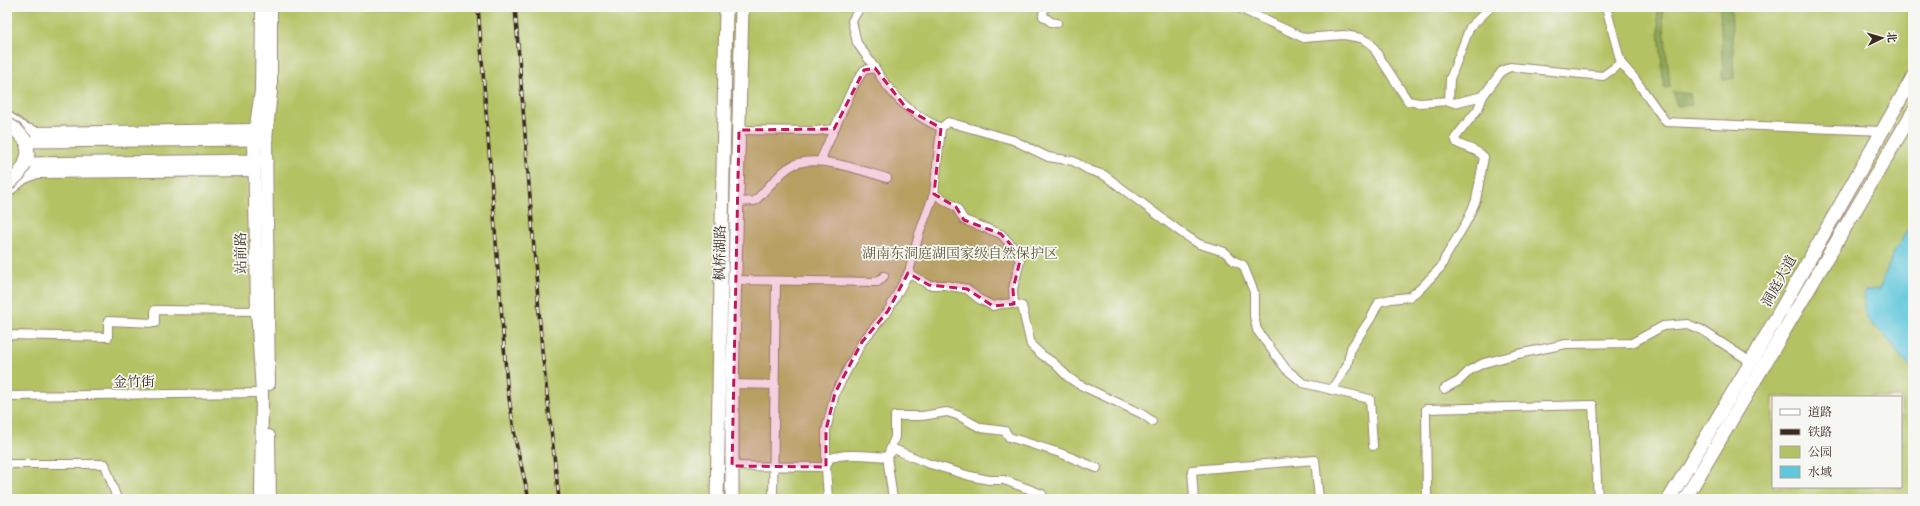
<svg xmlns="http://www.w3.org/2000/svg" width="1920" height="506" viewBox="0 0 1920 506" font-family="Cardo,'Noto Serif SC',serif">
	<rect width="100%" height="100%" fill="#f6f6f2"/>
	<filter id="ink" filterUnits="userSpaceOnUse"><feTurbulence type="fractalNoise" baseFrequency=".025" numOctaves="2"/><feDisplacementMap in="SourceGraphic" scale="8" xChannelSelector="R" yChannelSelector="G"/><feConvolveMatrix kernelMatrix="1 2 1 2 8 2 1 2 1" color-interpolation-filters="sRGB"/></filter>
	<filter id="wash" filterUnits="userSpaceOnUse"><feTurbulence type="fractalNoise" baseFrequency=".012" numOctaves="4" result="noise"/><feDisplacementMap in="SourceGraphic" scale="16" xChannelSelector="R" yChannelSelector="G"/><feGaussianBlur stdDeviation="0.9" result="paint"/><feColorMatrix in="noise" values="0 0 0 0 0 0 0 0 0 0 0 0 0 0 0 0 0 1.4 0 .05"/><feComposite in="paint" operator="in"/></filter>
	<g filter="url(#wash)">
		<rect width="100%" height="100%" fill="#f4e0c6"/>
		<path fill="#b3c264" stroke="#777641" fill-rule="evenodd" d="M7,7h1906v492h-1906zM1773,397h128v90h-128z"/>
		<g fill="#8ea85a" stroke="#64693c">
			<path d="M1657,7h5l8,80 -6,1z"/>
			<path d="M1720,7h11l3,71 -11,2z"/>
			<path d="M1673,92l17,2 2,11 -15,1z"/>
		</g>
		<path fill="#60c7dd" stroke="#4e787e" d="M1913,223v146c-14,-10 -18,-23 -30,-35 -6,-7 -13,-9 -17,-18 -3,-8 -2,-17 -1,-25l14,-2 16,-39z"/>
	</g>
	<g filter="url(#ink)">
		<g fill="none" stroke-linecap="round" stroke-linejoin="round">
			<g stroke="#988572" stroke-width="10">
				<g id="minor">
					<path d="M860,7l-8,14 5,22 18,25"/>
					<path d="M1044,7l-1,9 8,6 6,1"/>
					<path d="M1237,7l67,31 40,-3 17,3 10,6 37,57 11,2 30,-2"/>
					<path d="M1491,7l-21,20 -20,52 -1,22 5,2 29,-7 19,-25 8,-4 93,9 18,-13 -15,-56"/>
					<path d="M1621,63l14,16 31,43 216,9"/>
					<path d="M739,130l76,1 19,-2"/>
					<path d="M820,161l34,-76 10,-15 11,-2c17,29 36,46 66,60l7,-6 65,18 35,17 25,4 16,9 15,5 78,58 17,11 26,8 9,9 9,4 11,27v24l3,14 29,39 17,14 67,16 3,47"/>
					<path d="M934,194l22,13 8,13 37,14 12,13 7,14 -7,28 1,15"/>
					<path d="M737,202l18,-1c11,-11 21,-24 33,-33 23,-17 74,3 99,10"/>
					<path d="M908,273l21,12h16l22,4 12,10 14,7c10,-3 19,-4 29,0l9,39 11,10 12,8 14,14 10,7 64,30 10,7"/>
					<path d="M735,280l143,2 6,-6"/>
					<path d="M7,335l101,2v-16l47,2v-13l102,1"/>
					<path d="M732,384l43,1"/>
					<path d="M1444,389l15,-8 11,-11 14,-7 34,-9 48,-10 66,-1 31,-17 24,-2 15,6 49,32"/>
					<path d="M1331,390l16,-24 4,-18 20,-30 8,-16 12,-3 18,-2 11,-8 21,-22 4,-9 23,-39 8,-19 8,-43c-7,-8 -18,-9 -27,-14l-2,-5 23,-29 5,-13"/>
					<path d="M7,396l255,-3"/>
					<path d="M7,464h98l12,35"/>
					<path d="M732,466l94,1v-37l9,-37 27,-51 26,-31 21,-39 10,-38 15,-40 7,-66"/>
					<path d="M773,499l3,-218"/>
					<path d="M828,499l-2,-32 3,-8c14,-7 42,-3 58,-2l7,-8 33,14 43,13 19,4h15l38,14"/>
					<path d="M893,499l-6,-42 8,-20v-21h27l25,-4 10,3 24,13 24,3 4,6 51,16 37,15"/>
					<path d="M1194,499l-2,-29 123,-10 4,39"/>
					<path d="M1427,499l-1,-90 167,-4 5,94"/>
				</g>
			</g>
			<g stroke="#988572" stroke-width="12">
				<g id="tertiary">
					<path d="M7,116l17,12 12,4 220,-3"/>
					<path d="M7,192l16,-13 14,-6 218,-2"/>
				</g>
			</g>
			<g stroke="#988572" stroke-width="14">
				<g id="secondary">
					<path d="M269,384l-3,-245 5,-47v-85"/>
					<path d="M269,436l1,63"/>
					<path d="M261,499l1,-106 -5,-82 -3,-172 7,-48 1,-84"/>
				</g>
			</g>
			<g stroke="#988572" stroke-width="15">
				<g id="primary">
					<path d="M266,139l-240,2 2,12 -3,11 241,-3"/>
					<path d="M717,499l9,-492"/>
					<path d="M732,499v-115l10,-377"/>
					<path d="M1669,499l82,-137 162,-285"/>
					<path d="M1685,499l228,-387"/>
				</g>
			</g>
			<use href="#minor" stroke="#fff" stroke-width="8"/>
			<use href="#tertiary" stroke="#fff" stroke-width="10"/>
			<use href="#secondary" stroke="#fff" stroke-width="12"/>
			<use href="#primary" stroke="#fff" stroke-width="13"/>
			<g stroke="#3b2a1e" stroke-width="3.5">
				<g id="rail">
					<path d="M478,7l29,378 9,58 13,56"/>
					<path d="M515,7l27,343 17,149"/>
				</g>
			</g>
			<use href="#rail" stroke="#f6f6f2" stroke-width="2" stroke-dasharray="6" stroke-linecap="butt"/>
			<g stroke="#988572" stroke-width="15" stroke-linecap="butt">
				<g id="primary-bridge">
					<path d="M7,124l8,5 11,12"/>
					<path d="M7,185l12,-11 6,-10"/>
				</g>
			</g>
			<use href="#primary-bridge" stroke="#fff" stroke-width="13"/>
		</g>
	</g>
	<path fill="#c2185b" fill-opacity="0.2" stroke="#c2185b" stroke-width="3" stroke-dasharray="8 5" stroke-linejoin="round" d="M875,68l32,41 34,19 -7,66 22,13 8,13 37,14 12,13 7,14 -7,28 1,15 -21,2 -26,-17 -38,-4 -21,-12 -20,38 -26,31 -27,51 -9,37v37l-94,-1 7,-336 95,-1 30,-59z"/>
	<g text-anchor="middle" dominant-baseline="central" stroke-width="3.5" stroke-linejoin="round" paint-order="stroke">
		<g font-size="14" fill="#3b2a1e" stroke="#f6f6f2">
			<text transform="translate(241 253) rotate(-91)">站前路</text>
			<text transform="translate(720 253) rotate(-89)">枫桥湖路</text>
			<text transform="translate(1779 281) rotate(-61)">洞庭大道</text>
			<text transform="translate(134 382) rotate(-1)">金竹街</text>
		</g>
		<g font-size="14" fill="#5f5833" stroke="#f6f6f2">
			<text x="960" y="253">湖南东洞庭湖国家级自然保护区</text>
		</g>
	</g>
	<rect width="1920" height="506" fill="none" stroke="#f6f6f2" stroke-width="24"/>
	<rect x="1772" y="396" width="130" height="92" fill="#f6f6f2" stroke="#aba49d"/>
	<rect x="1780" y="409" width="20" height="6" fill="#ffffff" stroke="#aba49d"/>
	<text x="1808" y="416" font-size="12" fill="#3b2a1e">道路</text>
	<rect x="1780" y="429" width="20" height="6" fill="#3b2a1e" stroke="#aba49d"/>
	<text x="1808" y="436" font-size="12" fill="#3b2a1e">铁路</text>
	<rect x="1780" y="446" width="20" height="12" fill="#b3c264" stroke="#aba49d"/>
	<text x="1808" y="456" font-size="12" fill="#3b2a1e">公园</text>
	<rect x="1780" y="466" width="20" height="12" fill="#60c7dd" stroke="#aba49d"/>
	<text x="1808" y="476" font-size="12" fill="#3b2a1e">水域</text>
	<g transform="translate(1882 38) rotate(85)" stroke="#f6f6f2" stroke-width="3" paint-order="stroke">
	<path d="M0-3L7 15L0 10L-7 15Z" fill="#3b2a1e"/>
	<text y="-6" font-size="11" font-weight="bold" text-anchor="middle" fill="#3b2a1e">北</text>
	</g>
</svg>
